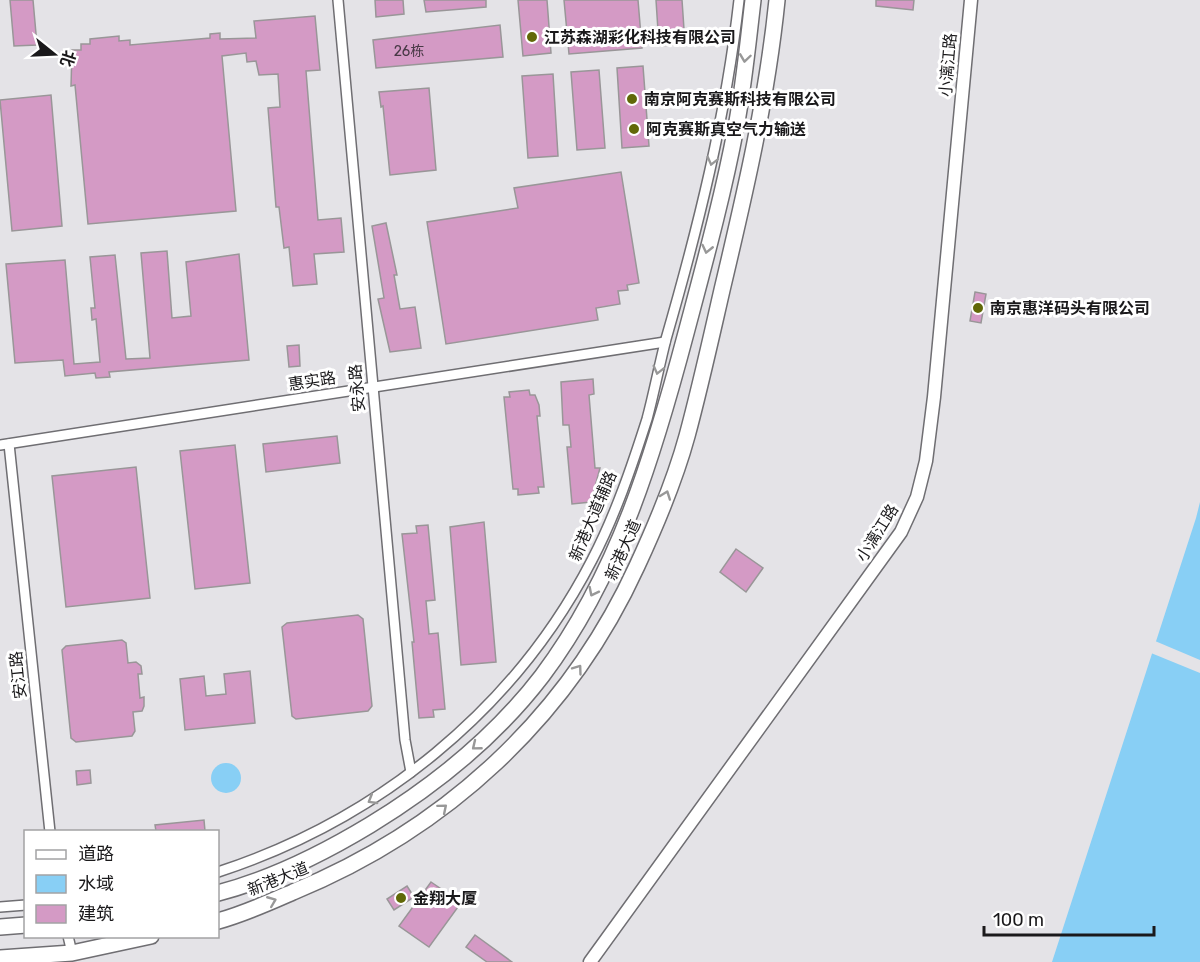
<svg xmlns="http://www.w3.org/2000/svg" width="1200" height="962" viewBox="0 0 1200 962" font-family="Rubik,'Noto Sans SC',sans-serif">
	<rect width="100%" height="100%" fill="#e4e3e7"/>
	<g fill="#88cff5">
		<path d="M1200,502v460h-148l144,-444z"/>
		<circle cx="226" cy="778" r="15"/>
	</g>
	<path fill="#e4e3e7" d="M1155,641l45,19v13l-49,-20z"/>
	<g fill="#d49ac5" stroke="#999698" stroke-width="1.5">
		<path d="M10,0h23l4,45 -23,1z"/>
		<path d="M375,0h28l1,14 -28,3z"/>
		<path d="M424,0h62v7l-60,5z"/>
		<path d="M518,0h29l4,53 -28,3z"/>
		<path d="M564,0h74l4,48 -73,6z"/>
		<path d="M656,0h26l3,44 -26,2z"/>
		<path d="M876,0h38l-1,10 -37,-4z"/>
		<path d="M315,16l5,54 -14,1 12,149 23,-2 3,34 -30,2 3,30 -24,2 -4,-39 -5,1 -5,-41h-3l-8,-99 12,-1 -2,-33 -19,1 -3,-14 -9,1 -1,-9 -24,3 14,155 -148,13 -13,-139 -4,1 1,-36h9v-6h9v-5l29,-3v5l11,-1v5l80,-7v-4l10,-1v6l36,-1 -2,-17z"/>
		<path d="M500,25l3,32 -127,11 -3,-28z"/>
		<path d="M643,66l6,80 -27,2 -5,-80z"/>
		<path d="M599,70l6,78 -28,2 -6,-78z"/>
		<path d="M553,74l5,82 -30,2 -6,-82z"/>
		<path d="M429,88l7,82 -46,5 -7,-69 -2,1 -2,-15z"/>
		<path d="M51,95l11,131 -50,5 -12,-131z"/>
		<path d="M621,172l18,111 -12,2 1,5 -10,1 2,13 -24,4 2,12 -152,24 -19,-122 91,-14 -4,-20z"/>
		<path d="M386,223l11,52h-3l6,34 15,-2 6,41 -31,4 -12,-53 6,-1 -12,-72z"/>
		<path d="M167,251l5,67 19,-2 -5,-54 53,-8 10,106 -140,12 1,5 -14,1 -1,-5 -30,3 -2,-16 -48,3 -9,-99 59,-4 9,104 26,-2 -4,-43 -4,1 -1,-12h4l-5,-51 25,-2 11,104 24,-1 -9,-105z"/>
		<path d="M975,292l11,2 -5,29 -11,-2z"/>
		<path d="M299,345l1,21 -11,1 -2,-21z"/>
		<path d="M593,379l1,15 -5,1 6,73h5l-9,34 -19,2 -5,-57h4l-2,-22h-6l-2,-43z"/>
		<path d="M529,390l1,5h5l4,10 1,11h-3l7,71h-6l1,6 -21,2v-6h-5l-9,-92h6l-1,-5z"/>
		<path d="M337,436l3,27 -74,9 -3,-28z"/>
		<path d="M235,445l15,138 -55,6 -15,-138z"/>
		<path d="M136,467l14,131 -84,9 -14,-131z"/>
		<path d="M484,522l12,140 -35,3 -11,-138z"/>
		<path d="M428,525l7,75 -9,1 3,33 9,-1 7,76 -12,1 1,7 -15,1 -7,-76h2l-12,-108 15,-1 -1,-7z"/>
		<path d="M736,549l27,19 -17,24 -26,-20z"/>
		<path d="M358,615l5,4 9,87 -4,5 -72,8 -4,-3 -10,-89 5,-4z"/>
		<path d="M122,640l4,3 2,20 8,-1 5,4 1,8h-4l2,24 4,-1v9l-2,5 -9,1 2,19 -3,5 -56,6 -5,-4 -9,-88 4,-4z"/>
		<path d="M250,671l5,52 -70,7 -5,-51 24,-3 2,20 20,-2 -2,-20z"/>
		<path d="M90,770l1,13 -14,2 -1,-14z"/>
		<path d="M204,820l1,11h-49l-1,-6z"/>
		<path d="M431,882l16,11 -3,4 14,10 -29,40 -30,-21z"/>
		<path d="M407,886l7,11 -20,13 -7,-11z"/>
		<path d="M475,935l37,27h-25l-21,-15z"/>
	</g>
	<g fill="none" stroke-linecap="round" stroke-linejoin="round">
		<g stroke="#6f6e72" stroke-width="12">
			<g id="minor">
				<path d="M338,0l67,740 6,32"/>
				<path d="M9,444l41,388"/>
				<path d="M0,445l665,-103"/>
				<path d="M218,872c159,-52 296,-161 374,-312 23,-44 40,-94 55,-141 7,-26 12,-53 19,-80 32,-111 60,-223 73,-339"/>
				<path d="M0,907l26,-2"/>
				<path d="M68,936l4,17"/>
			</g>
		</g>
		<g stroke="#6f6e72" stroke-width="15">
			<path id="tertiary" d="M590,962l311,-430 16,-35 9,-36 8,-64 37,-397"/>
		</g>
		<g stroke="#6f6e72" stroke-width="18">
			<g id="primary">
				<path d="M218,893c54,-14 104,-39 152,-68 64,-39 126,-89 172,-149 76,-101 112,-222 144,-343 18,-68 37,-137 50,-206 8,-42 12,-85 17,-127"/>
				<path d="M218,921c26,-7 50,-18 75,-29 153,-63 275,-175 344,-326 19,-41 38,-86 50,-130 13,-48 24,-98 35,-146 23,-97 45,-191 55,-290"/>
				<path d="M0,927l26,-2"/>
				<path d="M0,958l72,-5 79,-17"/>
			</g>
		</g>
		<use href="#minor" stroke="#fff" stroke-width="9"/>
		<use href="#tertiary" stroke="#fff" stroke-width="12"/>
		<use href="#primary" stroke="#fff" stroke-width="15"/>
	</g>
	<defs><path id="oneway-chevron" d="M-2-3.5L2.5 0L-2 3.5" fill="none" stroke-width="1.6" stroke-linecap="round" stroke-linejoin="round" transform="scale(1.5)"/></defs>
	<g stroke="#989898">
		<use href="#oneway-chevron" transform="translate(745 58) rotate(98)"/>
		<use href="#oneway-chevron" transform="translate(712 161) rotate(104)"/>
		<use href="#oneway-chevron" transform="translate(707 249) rotate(103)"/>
		<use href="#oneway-chevron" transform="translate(658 370) rotate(104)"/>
		<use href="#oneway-chevron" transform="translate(666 495) rotate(-70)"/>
		<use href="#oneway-chevron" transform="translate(593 592) rotate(117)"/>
		<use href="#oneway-chevron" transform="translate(578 669) rotate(-54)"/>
		<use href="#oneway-chevron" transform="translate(476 746) rotate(141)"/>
		<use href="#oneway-chevron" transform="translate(372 800) rotate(149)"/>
		<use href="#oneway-chevron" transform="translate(443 808) rotate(-40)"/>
		<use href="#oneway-chevron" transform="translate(272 901) rotate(-22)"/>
	</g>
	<g fill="#616808" stroke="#fff" stroke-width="2">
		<circle cx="532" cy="37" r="6"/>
		<circle cx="632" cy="99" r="6"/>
		<circle cx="634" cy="129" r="6"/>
		<circle cx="978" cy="308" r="6"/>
		<circle cx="401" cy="898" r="6"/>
	</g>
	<g text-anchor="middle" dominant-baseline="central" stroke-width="6" stroke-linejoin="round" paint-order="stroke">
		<g font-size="14" fill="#483946">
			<text x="409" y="51">26栋</text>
		</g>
		<g font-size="16" font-weight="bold" fill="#1a191b" stroke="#fff" text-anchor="start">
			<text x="544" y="37">江苏森湖彩化科技有限公司</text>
			<text x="644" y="99">南京阿克赛斯科技有限公司</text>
			<text x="646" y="129">阿克赛斯真空气力输送</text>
			<text x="990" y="308">南京惠洋码头有限公司</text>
			<text x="413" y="898">金翔大厦</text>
		</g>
		<g font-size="16" fill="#1a191b" stroke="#fff">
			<text transform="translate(948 65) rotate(-85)">小漓江路</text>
			<text transform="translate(312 381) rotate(-9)">惠实路</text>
			<text transform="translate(357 388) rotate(-95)">安永路</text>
			<text transform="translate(593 516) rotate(-67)">新港大道辅路</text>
			<text transform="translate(877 533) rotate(-58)">小漓江路</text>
			<text transform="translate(623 550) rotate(-66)">新港大道</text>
			<text transform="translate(18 675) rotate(-96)">安江路</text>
			<text transform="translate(278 879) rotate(-22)">新港大道</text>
		</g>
	</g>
	<rect x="24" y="830" width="195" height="108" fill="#ffffff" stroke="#a3a3a4" stroke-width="1.5"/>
	<rect x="36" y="850" width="30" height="9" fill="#ffffff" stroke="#a3a3a4" stroke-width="1.5"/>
	<text x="78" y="860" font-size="18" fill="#1a191b">道路</text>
	<rect x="36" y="875" width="30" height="18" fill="#88cff5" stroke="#a3a3a4" stroke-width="1.5"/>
	<text x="78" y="890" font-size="18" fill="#1a191b">水域</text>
	<rect x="36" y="905" width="30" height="18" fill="#d49ac5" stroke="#a3a3a4" stroke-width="1.5"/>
	<text x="78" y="920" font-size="18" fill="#1a191b">建筑</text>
	<g transform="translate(54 54) rotate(108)" stroke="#ffffff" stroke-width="4.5" paint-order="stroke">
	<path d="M0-4.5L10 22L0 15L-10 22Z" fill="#1a191b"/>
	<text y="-9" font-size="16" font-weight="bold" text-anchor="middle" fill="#1a191b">北</text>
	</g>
	<path d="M984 926v9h170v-9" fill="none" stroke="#1a191b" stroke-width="3"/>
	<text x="993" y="926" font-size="18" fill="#1a191b" stroke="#ffffff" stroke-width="4.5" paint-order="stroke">100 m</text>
</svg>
